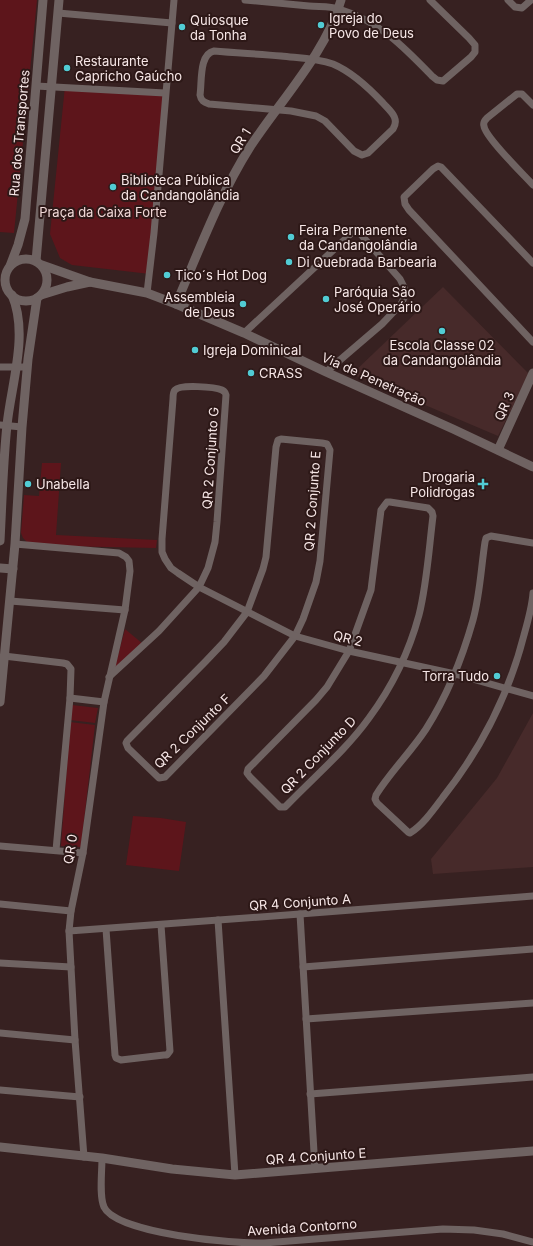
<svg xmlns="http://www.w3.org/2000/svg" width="533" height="1246" viewBox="0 0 533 1246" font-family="Inter,sans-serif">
	<rect width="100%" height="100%" fill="#372121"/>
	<g fill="#472a2a">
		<path d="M443,287l86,87 -31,62 -146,-62z"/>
		<path d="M533,713v154l-100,7 -2,-15 66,-81z"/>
	</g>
	<g fill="#5d151b">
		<path d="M0,0h37l-23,233 -14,-1z"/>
		<path d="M65,86l98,5 -13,183 -78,-9 -12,-7 -10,-24z"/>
		<path d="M42,463h19l-5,72 101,5 -1,8 -99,-2 -29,-3 -5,-5 -2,-5 3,-38 15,1z"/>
		<path d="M125,629l18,15 -29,26z"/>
		<path d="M72,705l26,3 -3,15 -25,-3z"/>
		<path d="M70,722l25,3 -14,122 -20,-1z"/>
		<path d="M133,816l28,2 25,4 -7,49 -53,-6z"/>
	</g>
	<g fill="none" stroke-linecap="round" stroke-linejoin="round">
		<g stroke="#6f6362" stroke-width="7">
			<path d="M245,0c22,2 43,4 64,6 10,1 21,0 30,3 40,12 65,38 93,67l5,4 6,1 28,-24 4,-5v-7l-6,-7 -39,-38"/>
			<path d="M508,0l7,7 7,1 9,-8"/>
			<path d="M58,13l114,10"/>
			<path d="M214,51c22,2 45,3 67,5 17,2 35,2 52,8 19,8 36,24 50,39 7,8 17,15 10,26l-25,24 -6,2 -8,-4 -29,-30 -9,-5 -25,-5 -82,-7c-5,-2 -8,-3 -9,-9 2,-13 -1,-41 14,-44z"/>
			<path d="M36,86l129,7"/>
			<path d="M533,105l-11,-11h-5l-30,24c-2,2 -4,5 -3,8 1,11 40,49 49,59"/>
			<path d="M533,263l-92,-96 -3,-1 -5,3 -29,28 1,7 4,6 124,132"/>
			<path d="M147,293l7,-60 20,-233"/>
			<path d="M244,333l112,-104 44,50 5,10v7l-4,8 -19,20 -56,48"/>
			<path d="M0,367h27"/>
			<path d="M0,425l22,2"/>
			<path d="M281,439l41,4 5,1 3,6 -10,111 -4,21 -13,37 -8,17 -31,40 -99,101 -6,1 -31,-30 -2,-5 1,-2 79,-80 18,-19 23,-30 16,-43 3,-12 10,-110 2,-7z"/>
			<path d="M387,502h3l38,6 4,4 1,4c-4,32 -6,67 -14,99 -10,37 -27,72 -50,103 -23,32 -54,58 -81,86l-3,3h-5l-30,-30 -3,-4 1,-4 68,-69 11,-13 22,-36 22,-61 10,-80z"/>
			<path d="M533,543l-42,-7 -5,2 -1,4c-4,26 -5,53 -12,78 -11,39 -26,76 -47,109 -15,23 -36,43 -50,66l-1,4 2,4 31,29 2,1c13,-8 24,-24 33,-36 38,-48 66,-103 81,-162 4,-14 8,-28 9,-42"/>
			<path d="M15,544l104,9 7,4 3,4 1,10 -5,39 -21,92 -21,151 -12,58 -2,20 6,109 9,117"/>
			<path d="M10,601l115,9"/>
			<path d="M4,656l59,7 4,1 4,5 -1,29 -14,152"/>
			<path d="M109,677l50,-46 40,-44 9,-19 7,-26 2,-20 9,-127c-1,-3 -1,-3 -4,-5 -7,-3 -42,-6 -47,0 -2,2 -2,6 -2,9l-11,140v13l3,7 6,9 7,5 21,14 96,49 54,15 106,23 78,22"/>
			<path d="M70,698l34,4"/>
			<path d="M0,846l83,7"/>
			<path d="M0,904l71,7"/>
			<path d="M300,914l15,255"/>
			<path d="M218,920l17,255"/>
			<path d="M106,929l9,126 1,3 5,2 43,-5h3l3,-4 -9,-126"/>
			<path d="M69,931l231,-17 233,-18"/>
			<path d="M0,963l71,4"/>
			<path d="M303,967l230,-18"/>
			<path d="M306,1019l227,-16"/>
			<path d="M0,1033l75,7"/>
			<path d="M0,1090l80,7"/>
			<path d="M310,1094l223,-17"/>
			<path d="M102,1158c0,14 -3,38 2,49 13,27 131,37 160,36l179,-14 31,1 29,4 30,8"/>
		</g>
		<g stroke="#6f6362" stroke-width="9">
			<circle cx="26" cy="280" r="21"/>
			<path d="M36,261l23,-261"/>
			<path d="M42,265l48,17 57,11 29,11 68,29 82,39 127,57 80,38"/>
			<path d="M10,266l8,-21 7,-26 18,-219"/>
			<path d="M41,295l26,-8 23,-5"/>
			<path d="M176,304c23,-53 43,-108 74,-157 30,-46 76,-94 91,-147"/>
			<path d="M498,450l35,-77"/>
			<path d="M0,541c2,-38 3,-78 7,-116 4,-40 22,-91 5,-130"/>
			<path d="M0,568l13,1"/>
			<path d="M0,702l15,-158 7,-117 6,-68 9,-61"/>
			<path d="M0,1147l102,11 70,11 63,6 298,-24"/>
		</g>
	</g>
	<g fill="#51ccd4" stroke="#2d1817" stroke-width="1.5">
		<circle cx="321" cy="25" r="4"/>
		<circle cx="182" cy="27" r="4"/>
		<circle cx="67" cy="68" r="4"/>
		<circle cx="113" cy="187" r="4"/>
		<circle cx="291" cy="237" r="4"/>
		<circle cx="289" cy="262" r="4"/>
		<circle cx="167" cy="275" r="4"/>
		<circle cx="326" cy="299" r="4"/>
		<circle cx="243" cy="304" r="4"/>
		<circle cx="442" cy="331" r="4"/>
		<circle cx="195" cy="350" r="4"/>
		<circle cx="251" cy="373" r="4"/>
		<circle cx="28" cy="484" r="4"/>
		<path d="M481 478h4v4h4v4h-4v4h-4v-4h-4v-4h4z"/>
		<circle cx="497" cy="676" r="4"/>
	</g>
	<g text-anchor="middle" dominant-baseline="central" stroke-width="4" stroke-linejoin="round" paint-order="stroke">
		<g font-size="13" fill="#f7e7e7" stroke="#2d1817" text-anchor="start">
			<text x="329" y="18">Igreja do<tspan x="329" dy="15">Povo de Deus</tspan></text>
			<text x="190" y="20">Quiosque<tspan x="190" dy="15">da Tonha</tspan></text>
			<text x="75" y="61">Restaurante<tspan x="75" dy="15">Capricho Gaúcho</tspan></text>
			<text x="121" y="180">Biblioteca Pública<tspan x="121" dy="15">da Candangolândia</tspan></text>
			<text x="299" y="230">Feira Permanente<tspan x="299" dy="15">da Candangolândia</tspan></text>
			<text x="297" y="262">Di Quebrada Barbearia</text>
			<text x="175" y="275">Tico´s Hot Dog</text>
			<text x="334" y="292">Paróquia São<tspan x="334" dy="15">José Operário</tspan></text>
			<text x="235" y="297" text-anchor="end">Assembleia<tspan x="235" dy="15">de Deus</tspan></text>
			<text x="442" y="345" text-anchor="middle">Escola Classe 02<tspan x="442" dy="15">da Candangolândia</tspan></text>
			<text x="203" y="350">Igreja Dominical</text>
			<text x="259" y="373">CRASS</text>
			<text x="475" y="477" text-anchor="end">Drogaria<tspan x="475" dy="15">Polidrogas</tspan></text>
			<text x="36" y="484">Unabella</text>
			<text x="489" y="676" text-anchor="end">Torra Tudo</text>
		</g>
		<g font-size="13" fill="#f7e7e7" stroke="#2d1817">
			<text transform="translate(19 133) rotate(-85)">Rua dos Transportes</text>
			<text transform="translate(240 141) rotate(-58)">QR 1</text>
			<text transform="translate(374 379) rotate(24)">Via de Penetração</text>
			<text transform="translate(504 406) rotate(-66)">QR 3</text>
			<text transform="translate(210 458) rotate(-86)">QR 2 Conjunto G</text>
			<text transform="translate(312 501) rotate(-86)">QR 2 Conjunto E</text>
			<text transform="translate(348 638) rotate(14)">QR 2</text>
			<text transform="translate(192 731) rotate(-44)">QR 2 Conjunto F</text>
			<text transform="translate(318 755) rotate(-46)">QR 2 Conjunto D</text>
			<text transform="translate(70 849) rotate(-81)">QR 0</text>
			<text transform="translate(300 902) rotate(-4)">QR 4 Conjunto A</text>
			<text transform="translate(316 1156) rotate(-4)">QR 4 Conjunto E</text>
			<text transform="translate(302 1227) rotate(-4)">Avenida Contorno</text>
		</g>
		<g font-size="13" fill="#f1d8d7" stroke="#2d1817">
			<text x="103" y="212">Praça da Caixa Forte</text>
		</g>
	</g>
</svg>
